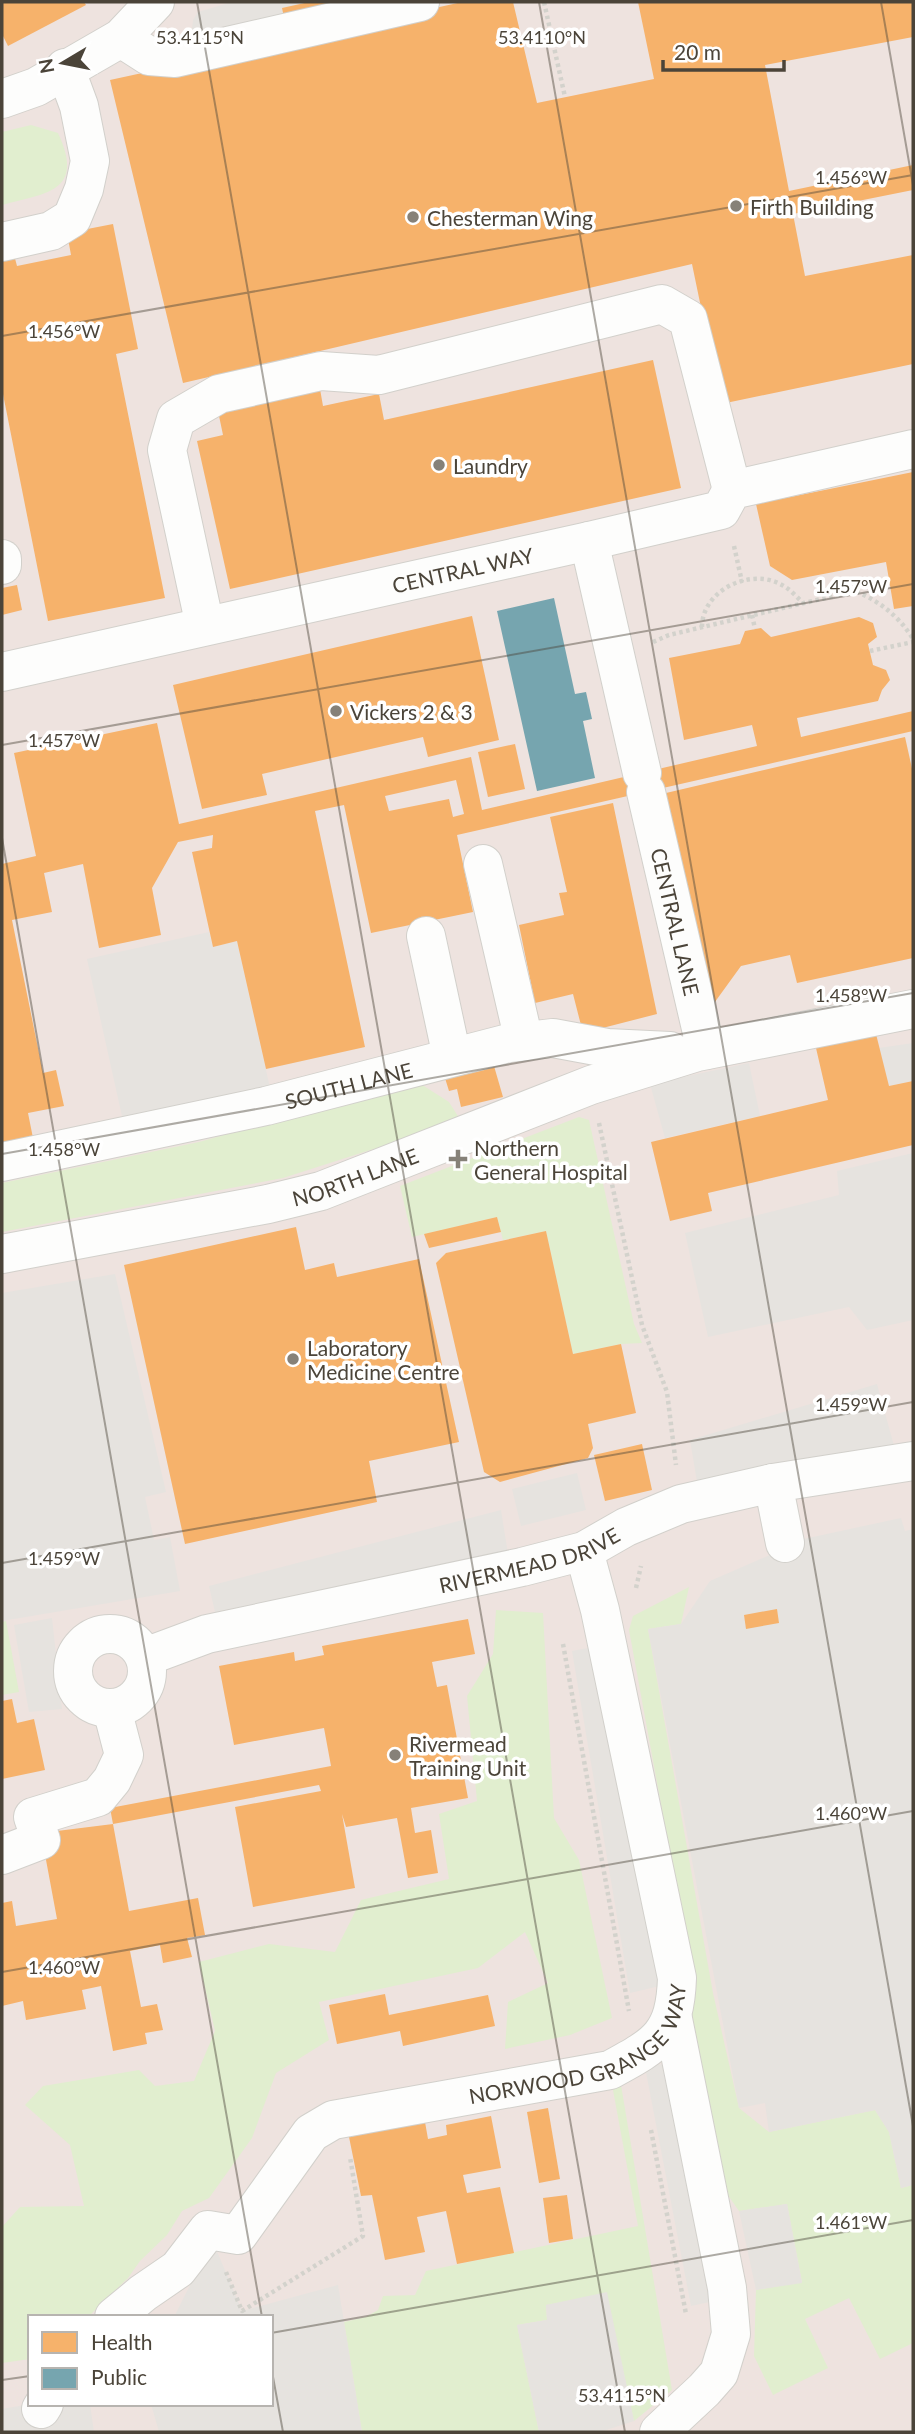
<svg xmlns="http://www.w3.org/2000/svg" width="915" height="2434" viewBox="0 0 915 2434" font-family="Lato,sans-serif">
	<rect width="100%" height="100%" fill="#f4f2ee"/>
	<path fill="#eee3df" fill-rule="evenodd" d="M2,2h911v2430h-911zM30,2317h241v87h-241z"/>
	<g fill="#e1eecf">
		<path d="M31,125l27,8c27,58 -10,60 -56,72v-73z"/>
		<path d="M416,1081l33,21 12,19 -178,57 -281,54v-49l197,-41z"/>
		<path d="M579,1117l10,3 45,204 8,19 -21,1 -48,10 -27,-123 -43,9 -6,-23 -85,20 -12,-51z"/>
		<path d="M689,1587l-8,37 -33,5 65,364 26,115 30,24 106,-22 14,22 12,56 12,-3v158l-33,16 -31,-61 -44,21 23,49 -55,27 -19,-39 2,-66 46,-8 -15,-78 -48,7 -14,-20 -33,-176 2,-31 -65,-354 4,-14z"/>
		<path d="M496,1610l47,3 11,205 25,42 33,158 -42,17 -65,14 3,-47 40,-19 -23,-51 -47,36 -159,34 10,38 -53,33 -24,65 -43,60 -27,13 -15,24 -27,26 -12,17 -40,39h-58v42l-28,4v-136l18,-20 64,-1 -14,-61 -45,-40 18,-19 96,-16 16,16 39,-5 21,-50 -16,-69 70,-18 66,8 26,-52 88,-21 -10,-65 38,-13 -10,-105 26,-42z"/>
		<path d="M6,1621l13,71 -17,3v-73z"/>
		<path d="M621,2085l51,305 -38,31 -27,-126 -61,10 1,15 -30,5 22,107h-177l-18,-110 22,-5 12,-7 5,-14 32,-1 11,-24 212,-45 -25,-136z"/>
	</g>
	<g fill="#e6e3df">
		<path d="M232,2h127l-168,36 2,-18 5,-8z"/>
		<path d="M209,932l4,15 24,-6 33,147 -147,33 -36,-162z"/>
		<path d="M913,1043v38l-24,5 -10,-38z"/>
		<path d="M749,1063l11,53 -95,22 -15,-54z"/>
		<path d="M913,1153v167l-46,10 -18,-23 -141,30 -23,-104 154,-38 -2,-24z"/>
		<path d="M115,1274l51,218 -21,5 9,43 16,-3 10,54 -178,30v-328z"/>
		<path d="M877,1384l22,80 -199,36 -10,-60z"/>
		<path d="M577,1473l9,37 -65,16 -9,-37z"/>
		<path d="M501,1510l7,44 -293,58 -6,-26z"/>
		<path d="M901,1518l4,13 8,-2v656l-12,3 -12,-56 -14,-22 -106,22 -4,-29 -26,5 -91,-479 33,-5 29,-43 60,-26 15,-12z"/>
		<path d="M52,1618l10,91 -33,3 -15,-87z"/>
		<path d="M604,1645l60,340 -34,8 -58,-342z"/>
		<path d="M669,2063l50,237 -28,6 -46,-239z"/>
		<path d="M787,2204l15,79 -46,7 -17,-79z"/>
		<path d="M208,2230l34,81 96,-26 24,147h-203l-8,-28h120v-87h-97l34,-68z"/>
		<path d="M607,2292l27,129 -34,11h-61l-22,-107 30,-5 -1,-15z"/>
		<path d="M31,2404h59l4,28h-92v-23z"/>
	</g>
	<g fill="#f6b26b" fill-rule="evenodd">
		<path d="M2,2h82l2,3 -78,41 -6,-12z"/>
		<path d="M309,2h17l6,29 130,-29h51l24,101 117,-24 -16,-77h275v35l-148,28 24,126 124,-26v25l-120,24 12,62 108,-21v109l-192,40 -29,-140 -509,119 -73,-303 179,-39 -7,-33z"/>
		<path d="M113,224l25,125 -22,5 49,244 -117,23 -46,-232v-136l11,-2 4,15 54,-11 -4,-22z"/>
		<path d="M653,360l28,128 -451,101 -33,-148 26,-6 -5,-24 102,-22 3,17 56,-12 5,26z"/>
		<path d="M913,472v134l-19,3 -8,-47 -94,18 -22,-14 -14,-62z"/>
		<path d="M17,585l5,25 -20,5v-27z"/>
		<path d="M472,616l27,124 -71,17 -5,-20 -161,37 5,21 -65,14 -29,-124z"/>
		<path d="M859,617l14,6 4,14 -9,7 5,21 13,5 4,10 -8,10 -4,11 -81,17 4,19 112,-26v20l-456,104 16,77 -102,21 -27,-128 -29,6 50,236 -99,22 -29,-128 -24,6 -21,-95 20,-4 1,-13 -35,7 -26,46 9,47 -62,13 -16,-84 -39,9 8,39 -40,8 31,153 13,-3 8,36 -36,7 5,25 -31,6v-280l34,-8 -22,-103 143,-30 22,101 292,-67 11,53 275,-64 -5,-21 -68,15 -15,-82 71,-14 5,-13 16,-3 10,9zM456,780l8,34 -11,3 -4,-18 -60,12 -4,-15z"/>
		<path d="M905,737l8,36v185l-116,25 -7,-28 -49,11 -29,40 -46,-213z"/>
		<path d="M515,744l10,45 -37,8 -10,-45z"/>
		<path d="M613,803l44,211 -74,19 -10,-39 -38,9 -16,-78 45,-10 -5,-22 8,-1 -17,-75z"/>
		<path d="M876,1034l13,52 24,-5v64l-205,48 4,18 -42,10 -19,-79 177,-42 -12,-52z"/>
		<path d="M494,1066l9,31 -42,10 -4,-18 -8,2 -4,-13z"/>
		<path d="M497,1217l4,15 -72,16 -5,-14z"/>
		<path d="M296,1227l9,43 29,-7 3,14 82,-18 40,183 -90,19 8,41 -192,42 -61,-279z"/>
		<path d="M546,1231l27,123 48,-10 15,69 -48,11 5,24 -5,10 -88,24 -16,-10 -48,-209 10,-10z"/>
		<path d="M642,1444l10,46 -47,11 -11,-46z"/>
		<path d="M777,1609l2,14 -33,6 -2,-14z"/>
		<path d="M468,1619l7,35 -43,8 5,25 10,-2 21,113 -57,10 4,25 16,-3 7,43 -30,5 -11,-60 -51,9 -4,-13 13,74 -102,19 -18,-100 86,-16 -2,-6 -206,39 -3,-16 221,-42 -7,-38 -90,17 -15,-79 75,-14 1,9 29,-6 -2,-9z"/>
		<path d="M12,1699l5,24 17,-4 11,51 -43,9v-78z"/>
		<path d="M113,1824l16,87 69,-13 7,37 -18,3 5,19 -29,6 -3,-18 -30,6 11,56 16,-3 6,26 -18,3 2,11 -34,7 -12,-65 -19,4 4,19 -60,11 -3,-19 -21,5v-103l10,-2 4,25 41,-7 -16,-86z"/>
		<path d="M385,1994l4,21 99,-20 7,31 -92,20 -3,-15 -63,13 -8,-39z"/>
		<path d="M548,2108l12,71 -21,4 -12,-71z"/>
		<path d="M491,2116l10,52 -38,7 4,18 33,-6 14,66 -57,11 -11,-53 -29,6 8,35 -40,8 -13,-65 -11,1 -12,-59 76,-15 3,17 19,-4 -1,-10z"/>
		<path d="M567,2195l6,44 -24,4 -6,-45z"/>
	</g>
	<path fill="#76a5af" d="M554,598l21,96 11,-2 6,27 -9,2 12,57 -58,13 -40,-180z"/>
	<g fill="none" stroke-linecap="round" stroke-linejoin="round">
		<g stroke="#d2d0cb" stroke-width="40">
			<g id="minor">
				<path d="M121,38l28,18 26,2 245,-56"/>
				<path d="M2,99l34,-12 85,-49 34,-36"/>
				<path d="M2,242l49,-11 21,-13 12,-29 6,-28 -11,-55 -14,-38"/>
				<path d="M589,541l53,232"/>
				<path d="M2,559v6"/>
				<path d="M205,626l-38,-176 9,-31 43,-25 102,-23 58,4 283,-71 26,15 44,171"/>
				<path id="s1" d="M2,672l587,-131 132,-31 11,-20 181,-41"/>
				<path id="s2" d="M646,792l60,258"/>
				<path d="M483,864l41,177"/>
				<path d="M426,936l26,121"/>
				<path id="s3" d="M2,1162l264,-56 243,-63 44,-5 54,10 63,3"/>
				<path id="s4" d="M2,1254l266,-50 53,-13 270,-106 106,-33 216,-43"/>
				<path d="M773,1483l12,60"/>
				<circle cx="110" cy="1671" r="37"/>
				<path id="s5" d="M145,1657l62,-23 315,-67 62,-16 42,-24 55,-23 92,-21 140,-22"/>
				<path d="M2,1855l39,-15 -8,-23 65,-20 14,-17 12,-25 -12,-46"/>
				<path id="s6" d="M114,2317l29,-24 35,-24 30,-39 30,5 73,-102 22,-13 277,-50c48,-26 65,-35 67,-92l-77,-368 -16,-59"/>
				<path d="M41,2409l3,-5"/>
				<path d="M659,2432l45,-42 15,-17 12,-39 -4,-46 -54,-269"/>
			</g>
		</g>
		<g stroke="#d3d2cc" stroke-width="4.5" stroke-dasharray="3.5 3.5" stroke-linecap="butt">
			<path d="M544,2l21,95"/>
			<path d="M734,546l8,36"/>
			<path d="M752,615l3,14"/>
			<path d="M702,627c0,-37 49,-60 80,-42 8,4 15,12 21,18"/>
			<path d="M653,642l16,-7 186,-44c24,10 44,25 58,48"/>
			<path d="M870,651l43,-9"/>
			<path d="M599,1123l43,202 25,67 9,73"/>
			<path d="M636,1588l5,-22"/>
			<path d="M563,1644l66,367"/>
			<path d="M651,2130l35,184"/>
			<path d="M226,2272l16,39 121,-75 -13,-79"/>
		</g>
		<use href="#minor" stroke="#fdfdfc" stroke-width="38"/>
	</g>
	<path fill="none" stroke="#4b4439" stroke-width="2" stroke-opacity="0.45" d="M197,2l428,2430M539,2l374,2124M881,2l32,183M2,336l911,-161M2,745l911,-161M2,838l260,1479M2,1154l911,-161M2,1563l911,-161M2,1972l911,-161M271,2333l642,-113M271,2366l12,66M2,2380l28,-4"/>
	<g fill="#868178" stroke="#fff" stroke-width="2.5">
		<circle cx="736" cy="206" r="7"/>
		<circle cx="413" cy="217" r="7"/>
		<circle cx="439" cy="465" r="7"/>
		<circle cx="336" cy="711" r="7"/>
		<path d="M454.5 1148.5h7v7h7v7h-7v7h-7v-7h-7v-7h7z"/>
		<circle cx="293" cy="1359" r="7"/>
		<circle cx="395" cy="1755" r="7"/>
	</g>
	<g text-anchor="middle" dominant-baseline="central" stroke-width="7" stroke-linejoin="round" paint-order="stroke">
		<g font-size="21" fill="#4b4439" stroke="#fff" text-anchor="start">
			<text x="750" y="206">Firth Building</text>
			<text x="427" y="217">Chesterman Wing</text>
			<text x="453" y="465">Laundry</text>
			<text x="350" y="711">Vickers 2 &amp; 3</text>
			<text x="474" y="1147">Northern<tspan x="474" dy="24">General Hospital</tspan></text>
			<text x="307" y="1347">Laboratory<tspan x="307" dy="24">Medicine Centre</tspan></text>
			<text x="409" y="1743">Rivermead<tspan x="409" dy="24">Training Unit</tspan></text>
		</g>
		<g font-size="21" fill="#4b4439" stroke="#fff">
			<text stroke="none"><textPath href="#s1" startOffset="472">CENTRAL WAY</textPath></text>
			<text stroke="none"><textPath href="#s2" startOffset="133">CENTRAL LANE</textPath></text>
			<text stroke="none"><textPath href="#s3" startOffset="355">SOUTH LANE</textPath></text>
			<text stroke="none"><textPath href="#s4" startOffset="362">NORTH LANE</textPath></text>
			<text stroke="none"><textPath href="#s5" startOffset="397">RIVERMEAD DRIVE</textPath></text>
			<text stroke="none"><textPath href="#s6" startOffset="579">NORWOOD GRANGE WAY</textPath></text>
		</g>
	</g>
	<g font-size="18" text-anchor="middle" fill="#4b4439" stroke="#fff" stroke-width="7" stroke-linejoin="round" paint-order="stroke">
		<text x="200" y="44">53.4115°N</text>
		<text x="542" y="44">53.4110°N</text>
		<text x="851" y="184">1.456°W</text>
		<text x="64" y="338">1.456°W</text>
		<text x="851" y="593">1.457°W</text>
		<text x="64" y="747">1.457°W</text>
		<text x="851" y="1002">1.458°W</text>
		<text x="64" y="1156">1.458°W</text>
		<text x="851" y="1411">1.459°W</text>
		<text x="64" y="1565">1.459°W</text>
		<text x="851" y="1820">1.460°W</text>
		<text x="64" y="1974">1.460°W</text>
		<text x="851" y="2229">1.461°W</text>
		<text x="622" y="2402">53.4115°N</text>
	</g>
	<rect width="915" height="2434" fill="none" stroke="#4b4439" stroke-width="7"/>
	<rect x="28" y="2315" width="245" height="91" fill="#ffffff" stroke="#b7b4b0" stroke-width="2"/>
	<rect x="42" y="2332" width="35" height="21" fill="#f6b26b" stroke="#b7b4b0" stroke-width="2"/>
	<text x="91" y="2350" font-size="21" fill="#4b4439">Health</text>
	<rect x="42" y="2368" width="35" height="21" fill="#76a5af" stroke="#b7b4b0" stroke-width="2"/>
	<text x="91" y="2385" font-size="21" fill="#4b4439">Public</text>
	<g transform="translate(63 63) rotate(260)" stroke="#ffffff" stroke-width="5" paint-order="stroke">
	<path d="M0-5L12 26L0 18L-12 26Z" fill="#4b4439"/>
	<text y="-10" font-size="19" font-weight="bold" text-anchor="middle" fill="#4b4439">N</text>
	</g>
	<path d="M663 60v10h121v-10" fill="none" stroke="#4b4439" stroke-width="3.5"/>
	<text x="674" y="60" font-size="21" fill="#4b4439" stroke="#ffffff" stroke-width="5" paint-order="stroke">20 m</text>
</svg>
